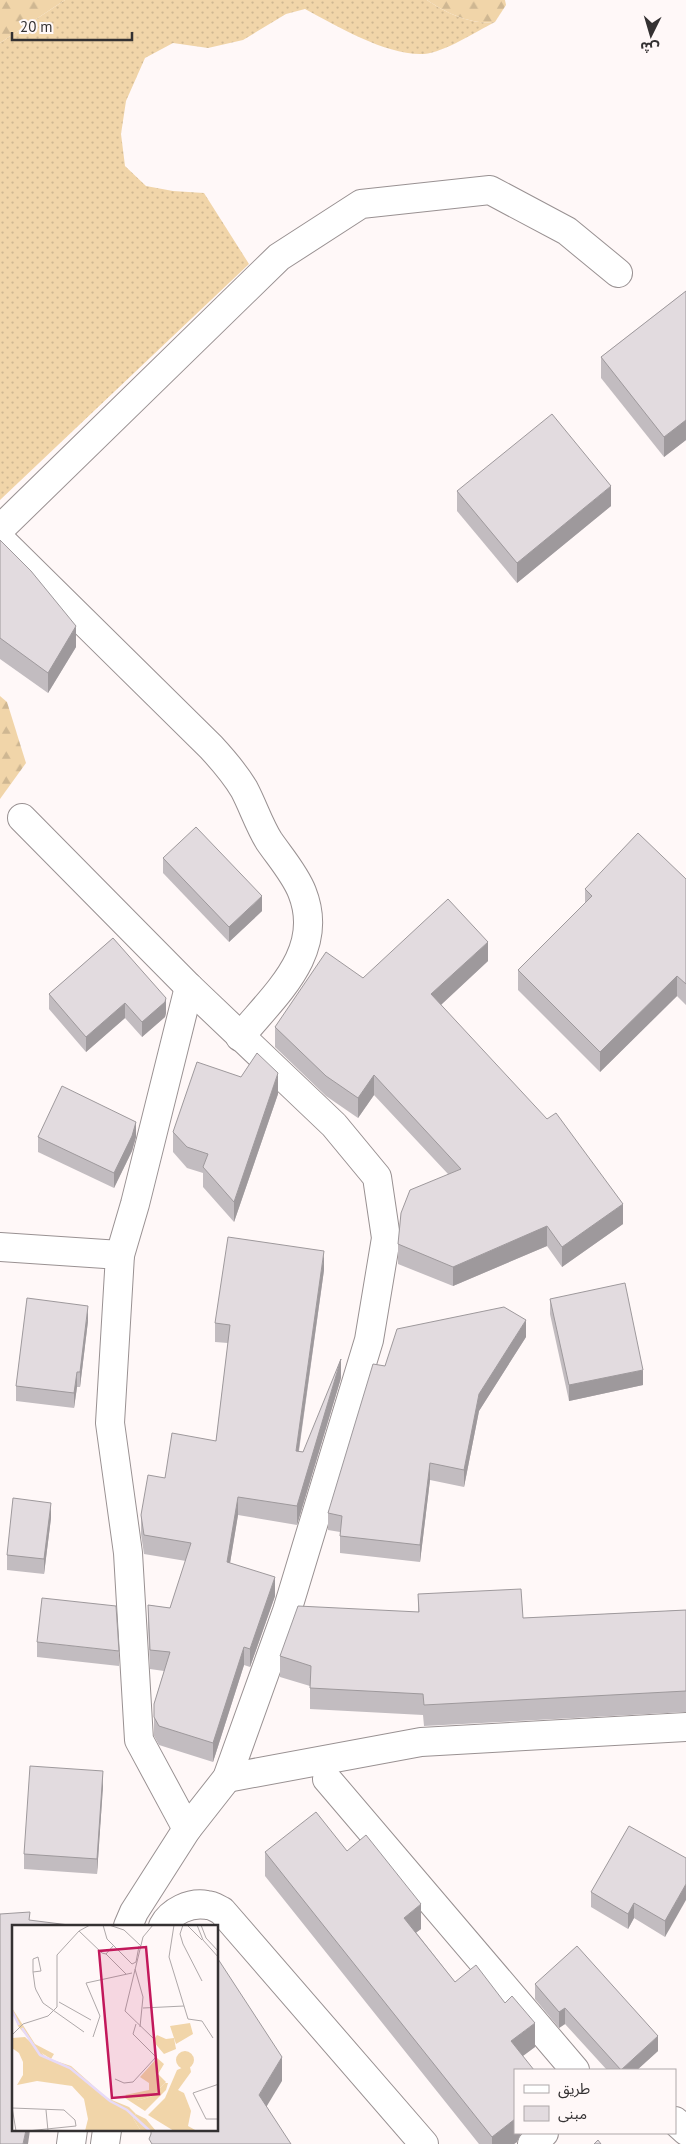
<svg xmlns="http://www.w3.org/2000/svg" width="686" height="2144" viewBox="0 0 686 2144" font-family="'PT Sans','Noto Sans Arabic',sans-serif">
	<defs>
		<pattern id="grass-dots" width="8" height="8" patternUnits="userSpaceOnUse" patternTransform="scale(1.25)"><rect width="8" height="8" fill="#f1d5a9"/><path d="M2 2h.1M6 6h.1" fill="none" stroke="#cfb792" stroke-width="1.8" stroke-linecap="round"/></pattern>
		<pattern id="forest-firs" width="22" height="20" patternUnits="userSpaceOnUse" patternTransform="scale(1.25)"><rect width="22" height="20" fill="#f1d5a9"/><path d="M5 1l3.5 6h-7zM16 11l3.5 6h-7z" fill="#cfb792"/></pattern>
	</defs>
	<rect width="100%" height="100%" fill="#fff8f8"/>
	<path fill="url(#grass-dots)" d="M65,0h362c19,13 44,25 68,22 -20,10 -50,30 -71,32 -37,2 -87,-28 -119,-45l-19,5 -43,26 -35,8 -35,-5 -28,15 -19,43 -5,33 4,32 21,20 27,5 31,2 45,71 -249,236v-457z"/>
	<g fill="url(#forest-firs)">
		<path d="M0,0h65l-65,43z"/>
		<path d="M427,0h78l1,5 -11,17c-24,3 -49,-9 -68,-22z"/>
		<path d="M0,696l7,6 19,61 -26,36z"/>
	</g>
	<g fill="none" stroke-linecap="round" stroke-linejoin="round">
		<g stroke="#999192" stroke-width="30">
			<g id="minor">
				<path d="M0,529l279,-272 82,-53 129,-14 77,41 51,42"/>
				<path d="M0,539l211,208c12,13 24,27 33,42 9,17 15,36 25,52 11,16 26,33 33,51 24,60 -27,102 -62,145"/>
				<path d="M22,818l167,169 145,138 43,52 9,61 -17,102 -82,271 -60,167 -40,51 -53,83 -6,14"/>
				<path d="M0,1247l120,8"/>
				<path d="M227,1778l194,-36 265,-15"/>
				<path d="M327,1779l248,291"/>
				<path d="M187,1829l-48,-89 -11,-187 -18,-130 10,-168 15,-51 54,-217"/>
				<path d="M163,1926c8,-15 27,-24 44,-21 5,0 11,4 15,6l202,233"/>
				<path d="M675,2121l11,10"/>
				<path d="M71,2144l2,-14"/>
				<path d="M105,2144l2,-14"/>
				<path d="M532,2144l12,-11"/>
			</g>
		</g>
		<use href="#minor" stroke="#fff" stroke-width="28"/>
	</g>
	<g fill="#c2bcc0">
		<path d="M686,291v149l-22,17 -63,-79v-21z"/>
		<path d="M457,491l154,15 -94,77 -60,-72z"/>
		<path d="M0,540l76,107 -28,46 -48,-34z"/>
		<path d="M163,858l99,53 -33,31 -66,-69z"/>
		<path d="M686,879v126l-9,-9 -77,76 -82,-82v-20l67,-66v-15z"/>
		<path d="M113,938l53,75 -1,4 -23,20 -17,-19 -39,34 -37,-43v-15z"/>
		<path d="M488,961l-47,44 182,219 -61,43 -15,-21 -94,40 -55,-22v-20l50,-70 -74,-79 -16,23 -32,-22 -51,-49v-20l88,-49z"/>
		<path d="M278,1094l-44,128 -31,-35v-14l-16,-5 -14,-16v-20z"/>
		<path d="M38,1137h98l-4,14 -18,37 -76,-36z"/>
		<path d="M324,1270l-25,181 4,1 38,-74 -44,147 -59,-10 -8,48 45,33 -25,71 -6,-2 -31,97 -54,-17 -5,-9v-32l10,-33 -14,-2 -2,-45v-19l22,3 16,-47 -42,-7 -3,-20v-19l24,-37 51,-37 12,-98 -13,-1v-19z"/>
		<path d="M550,1299l93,86 -74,16 -19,-87z"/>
		<path d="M88,1321l-8,66h-3l-3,21 -58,-7v-15z"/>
		<path d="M526,1337l-47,74 -15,76 -34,-7 -10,82 -80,-9v-21l-12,-2v-17l57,-147z"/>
		<path d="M51,1518l-7,56 -37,-4v-15z"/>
		<path d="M418,1594l105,24 163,-8v102l-262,14 -1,-11 -113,-6v-23l-30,-9v-21l138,-44z"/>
		<path d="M37,1642l82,9v15l-82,-9z"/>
		<path d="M103,1786l-6,88 -73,-5v-15z"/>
		<path d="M347,1851l74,78 -5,3 39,50 80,65 -13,9 -1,77 -4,9 -3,2h-35l-214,-268v-24z"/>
		<path d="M686,1858l-21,79 -31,-19 -6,11 -37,-22v-15z"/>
		<path d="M535,1984l123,67 -21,19h-30l-42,-46 -6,4 -24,-29z"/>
	</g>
	<g fill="#9e999c">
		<path d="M686,420v20l-22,17v-20z"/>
		<path d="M611,486v20l-94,77v-20z"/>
		<path d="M76,626v21l-28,46v-20z"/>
		<path d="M262,896v15l-33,31v-15z"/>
		<path d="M488,942v19l-57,53v-20z"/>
		<path d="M677,976v20l-77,76v-20z"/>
		<path d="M166,998v15l-1,4 -23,20v-15z"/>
		<path d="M125,1003v15l-39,34v-15z"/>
		<path d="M278,1073v21l-44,128v-20z"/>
		<path d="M374,1075v20l-16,23v-20z"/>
		<path d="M136,1122v15l-4,14 -18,37v-15z"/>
		<path d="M623,1204v20l-61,43v-20z"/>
		<path d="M547,1226v20l-94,40v-19z"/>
		<path d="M324,1251v19l-28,199v-18z"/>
		<path d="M88,1306v15l-8,66v-15z"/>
		<path d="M526,1320v17l-47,74 -15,76v-17l15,-76z"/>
		<path d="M341,1359v19l-44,147v-19z"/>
		<path d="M643,1370v15l-74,16v-16z"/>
		<path d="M77,1372v15l-3,21v-15z"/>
		<path d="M430,1463v17l-10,82v-17z"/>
		<path d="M238,1497v18l-11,66v-19z"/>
		<path d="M51,1503v15l-7,56v-15z"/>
		<path d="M275,1577v19l-25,71v-18z"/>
		<path d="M244,1647v18l-31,97v-19z"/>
		<path d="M103,1771v15l-6,88v-15z"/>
		<path d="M686,1884v16l-21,37v-16z"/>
		<path d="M634,1903v15l-6,11v-15z"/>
		<path d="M421,1904v25l-17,13v-24z"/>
		<path d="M565,2008v16l-6,4v-16z"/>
		<path d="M535,2023v24l-24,18v-24z"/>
		<path d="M658,2036v15l-21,19h-16z"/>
		<path d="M282,2057v24l-23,38v-24z"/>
		<path d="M515,2119v14h6l-4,9 -3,2h-22v-7z"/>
		<path d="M26,2130h4l-2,14h-5z"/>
	</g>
	<g fill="#e2dbdf" stroke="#9e999c">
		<path d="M686,291v129l-22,17 -63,-80z"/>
		<path d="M552,414l59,72 -94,77 -60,-72z"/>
		<path d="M0,540l31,31 45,55 -28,47 -48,-35z"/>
		<path d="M196,827l66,69 -33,31 -66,-69z"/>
		<path d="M638,833l48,46v105l-9,-8 -77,76 -82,-82 74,-74 -7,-7z"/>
		<path d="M448,899l40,43 -57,52 116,125 9,-6 67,91 -61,43 -15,-21 -94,41 -55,-23 3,-31 9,-23 51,-21 -87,-94 -16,23 -32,-22 -51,-49 51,-75 37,26z"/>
		<path d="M113,938l53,60 -1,4 -23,20 -17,-19 -39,34 -37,-43z"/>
		<path d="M257,1053l21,20 -44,129 -31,-35 5,-13 -21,-7 -14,-15 24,-70 44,15z"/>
		<path d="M62,1086l74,36 -4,14 -18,37 -76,-36z"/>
		<path d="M228,1237l96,14 -28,200 7,1 38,-93 -44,147 -59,-9 -11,65 48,15 -25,72 -6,-2 -31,96 -54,-17 -5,-9v-13l16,-52 -20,-2 -2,-45 22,3 21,-65 -47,-8 -3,-20 7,-40 17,3 7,-45 44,8 14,-116 -15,-2z"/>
		<path d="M625,1283l18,87 -74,15 -19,-86z"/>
		<path d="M27,1298l61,8 -8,66h-3l-3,21 -58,-7z"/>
		<path d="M504,1307l22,13 -47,74 -15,76 -34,-7 -10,82 -80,-9 2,-20 -14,-3 45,-149 12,2 12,-37z"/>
		<path d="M13,1498l38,5 -7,56 -37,-4z"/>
		<path d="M521,1589l2,29 163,-8v81l-262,14 -1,-11 -113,-6 1,-22 -31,-10 18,-50 121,6 -1,-18z"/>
		<path d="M42,1598l74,8 3,45 -82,-9z"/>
		<path d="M30,1766l73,5 -6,88 -73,-5z"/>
		<path d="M316,1812l31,39 19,-16 55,69 -17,14 51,64 21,-17 29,38 7,-7 23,27 -24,18 23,29h-19v49l-23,18 -227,-285z"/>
		<path d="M629,1826l57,32v26l-21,37 -31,-18 -6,11 -37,-22z"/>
		<path d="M30,1912l-1,8 48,6h-63v204h12l-3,14h-23v-230z"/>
		<path d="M577,1946l81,90 -37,34 -56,-62 -6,4 -24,-28z"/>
		<path d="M218,1959l64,98 -23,38 32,49h-139l-3,-5 2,-5v-4h67z"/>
		<path d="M598,2140l3,4h-7z"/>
	</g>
	<g transform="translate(12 1925)">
		<rect width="206" height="206" fill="#fff8f8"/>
		<path d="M0,83l23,36 19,10 -3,5 -11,-7 -22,-26zM178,98l3,11 -17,10 -6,-18zM164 135a9 9 0 1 1 18 0a9 9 0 1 1-18 0ZM145,133l7,6 -6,10 8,8 -14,14 -12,4 -15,-5 24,-5v-7l-9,-6zM124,189l10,5 10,12h-15l-8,-13z" fill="#f1d5a9"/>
		<path d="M145,110l9,4 8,-1 2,11 -12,5 -11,-13zM13,112l22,21 24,8 36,32 22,9 7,7 -3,4 8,13h-56l3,-12 -4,-20 -12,-13 -35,-5 -20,4 6,-10v-13l-4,-9 -7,-5v-10zM172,142h6l1,5 -13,18 6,3 7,18 -3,15 9,5h-23l-26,-16 17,-17 12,-28zM153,158h3l-2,7 -21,21 -20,-13 1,-3 14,5 12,-4z" fill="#f1d5a9"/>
		<path fill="none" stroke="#e7daf8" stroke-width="2.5" d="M0,86l7,14M10,103l18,27 30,13 40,33 17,9 23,21"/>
		<path fill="none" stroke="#aea8a9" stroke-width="1" d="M91,0l4,14 25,25 4,-2 3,-16M97,0l15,5 17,16M162,0l-5,32 19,62 14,2 11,17M171,0l-3,9 3,10 19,37M175,0l15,15M185,0l6,15 16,18M189,0l5,13 13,14M67,6l23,22 4,1 7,-8M94,29l20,20M123,44l8,28 -3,30M21,47l8,-1 -3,-14 -5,2v13l2,15 1,3 7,13 41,29M47,77l32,18M131,83l41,-2M0,110l11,-11 25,-8 9,-9v-52l22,-24 11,-6M81,112l7,-21 -14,-33 46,-10M141,113l-28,-27 18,-74 10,-12M103,154l9,4 9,-1 23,-25 -23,-23 3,-10M207,159l-26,9 13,26h13M0,182l4,24M0,183l52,2 11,10 1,6 -49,5M34,185l2,21"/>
		<path fill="#c2185b" fill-opacity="0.15" stroke="#c2185b" stroke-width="2.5" d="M134,22l13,147 -47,4 -13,-147z"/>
		<rect width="206" height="206" fill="none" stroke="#343132" stroke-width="2.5"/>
	</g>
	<rect x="514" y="2069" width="162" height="65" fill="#fff8f8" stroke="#aea8a9"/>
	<rect x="524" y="2085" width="25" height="8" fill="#ffffff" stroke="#aea8a9"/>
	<text x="558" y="2094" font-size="15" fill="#343132">طريق</text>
	<rect x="524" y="2106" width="25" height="15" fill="#e2dbdf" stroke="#aea8a9"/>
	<text x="558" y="2119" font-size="15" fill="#343132">مبنى</text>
	<g transform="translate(651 35) rotate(185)" stroke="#fff8f8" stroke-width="4" paint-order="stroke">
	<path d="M0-4L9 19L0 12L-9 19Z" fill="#343132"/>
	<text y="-8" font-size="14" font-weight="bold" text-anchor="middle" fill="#343132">ش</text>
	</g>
	<path d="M12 32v8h120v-8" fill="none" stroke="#343132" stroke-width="2.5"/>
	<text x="20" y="32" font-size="15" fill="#343132" stroke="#fff8f8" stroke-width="4" paint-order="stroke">20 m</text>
</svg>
